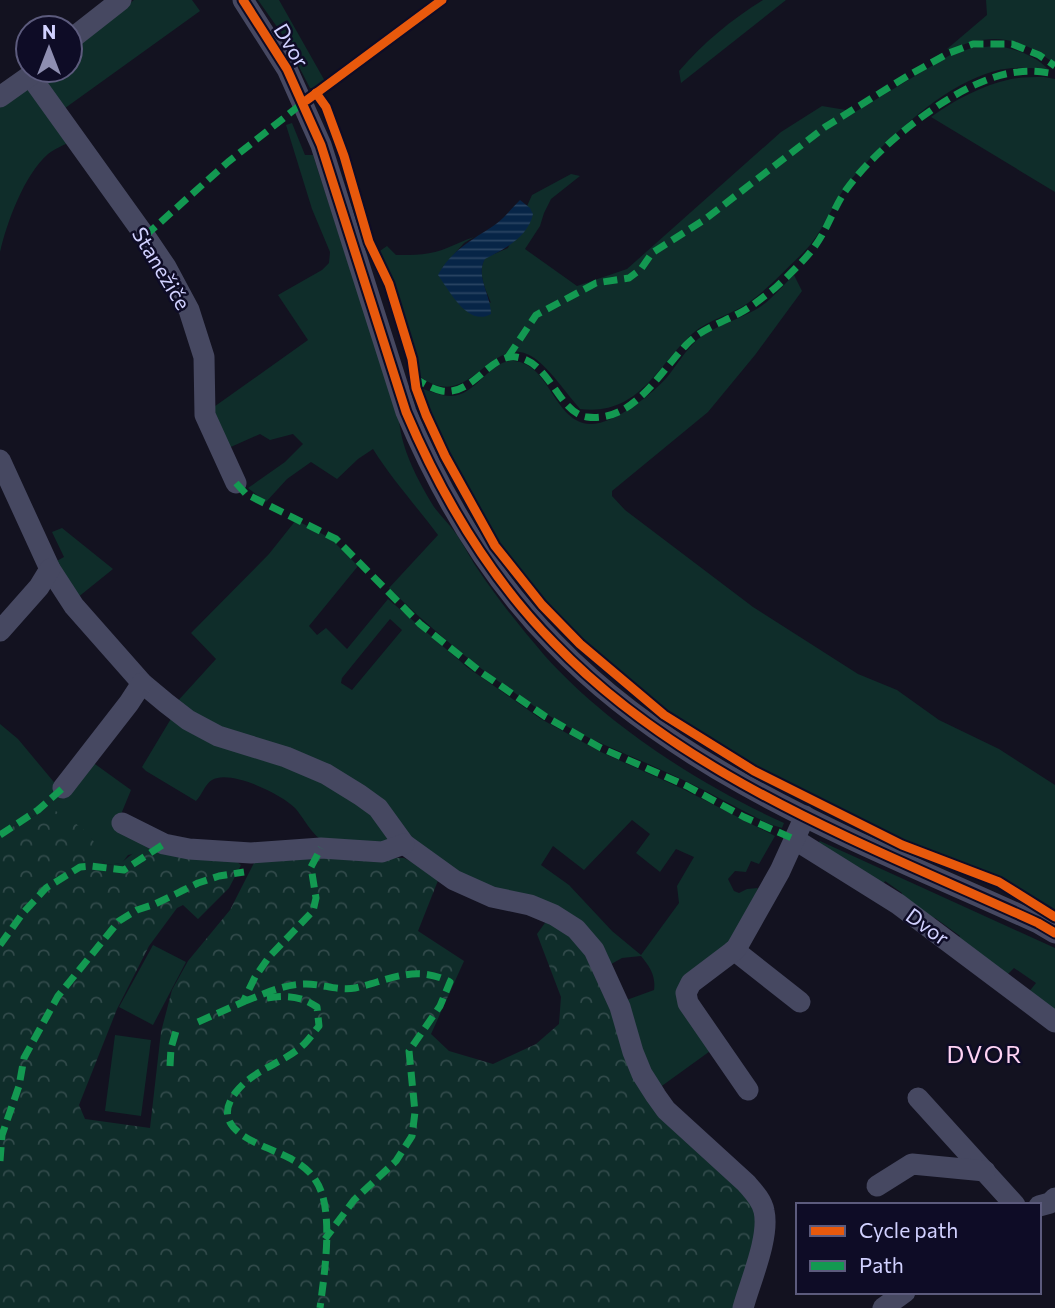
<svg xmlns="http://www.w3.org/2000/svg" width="1055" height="1308" viewBox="0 0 1055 1308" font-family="Commissioner,sans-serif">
	<defs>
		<pattern id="forest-crowns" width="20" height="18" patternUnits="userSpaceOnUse" patternTransform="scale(1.75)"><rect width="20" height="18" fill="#0f2d2a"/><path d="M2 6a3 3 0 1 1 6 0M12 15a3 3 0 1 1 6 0" fill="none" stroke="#314a4a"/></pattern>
		<pattern id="water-rules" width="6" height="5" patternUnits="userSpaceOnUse" patternTransform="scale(1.75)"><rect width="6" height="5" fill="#072547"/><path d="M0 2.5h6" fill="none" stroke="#2a4463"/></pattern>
	</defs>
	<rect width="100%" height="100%" fill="#131220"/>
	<g fill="#0f2d2a" fill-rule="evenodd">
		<path d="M134,0h58l8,11 -139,100 -19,-29 6,-12h22v-19z"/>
		<path d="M258,0h21l47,83 -9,5h-7l-28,-54z"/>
		<path d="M763,0h23l-105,83 -2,-12c25,-29 52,-51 84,-71z"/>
		<path d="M986,0h69v64c-35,-27 -64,-33 -105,-14l-3,-1 40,-34z"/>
		<path d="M995,46c19,2 39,9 53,23 -17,-1 -35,-3 -53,2 -48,13 -94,56 -128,91 -7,8 -15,15 -21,24 -15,21 -24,48 -43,67 -18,17 -35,36 -55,50 -17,12 -39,16 -56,31 -36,33 -53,82 -112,75 -14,-16 -27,-36 -43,-49 -46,-36 -66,60 -120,14v-10l-25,-82 -15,-29 10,-7 9,9c17,0 36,0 51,-7 10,-4 17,-8 27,-11l-10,6 -22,25 49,35c-6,-15 -14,-30 -6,-45l23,-10 24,-53 39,-21 9,2 -29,23 -7,14 -4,13 -15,23 52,37 50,-17 154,-137 41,-26 24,4 4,5 100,-60 22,-7z"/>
		<path d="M1044,77l11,2v113l-124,-75c23,-17 52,-32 80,-38 10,-2 22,-2 33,-2z"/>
		<path d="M27,89l45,52c-8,4 -18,8 -24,13 -24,21 -41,68 -48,98v-145z"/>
		<path d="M292,123l13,32h8l86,264c2,30 19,62 35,88 6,8 14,16 20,24 9,12 15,25 23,37 20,30 44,60 68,88 62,69 155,129 239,167l-2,5 -13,-4c-34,-17 -67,-36 -101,-51 -35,-17 -73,-30 -107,-50 -62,-37 -120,-84 -172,-135l49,-53c-21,-28 -47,-57 -65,-86l-15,10 -21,20 -26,-17 -24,17 -21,23 -18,-14 37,-26 18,-18 -10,-10 -23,6 -10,-6 -36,16 -13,-41 97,-69 -30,-45 44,-25 7,-7 1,-11 -18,-43 -26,-84z"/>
		<path d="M794,275l8,16 -47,64 -47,57 -96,79v5l13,14 128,97 105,67 39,16 42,30 60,29 56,36v128l-55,-32 -97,-37 -148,-74 -90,-56 -48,-40 -36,-31 -38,-40 -47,-59 -51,-90 -18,-39 -7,-27c10,3 21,8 31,8 25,0 39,-37 63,-35 34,3 39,53 69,62 24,8 70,-29 85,-47 10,-13 18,-26 30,-37 16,-13 39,-19 57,-29 15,-8 27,-24 39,-35z"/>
		<path d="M296,520l34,18 28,28 -49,60 8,9 9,-7 21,21 41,-50 79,68 74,52 60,33 82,37 92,47 -16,28 -8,-3 -5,11 -11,-1 -7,8 6,12 5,2 8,-4 11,-1 -19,46 -53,47 27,68 -54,39 -38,-86 33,-12c2,-14 -4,-23 -13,-34l-19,2 -16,9 -13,-24 -91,-49 -64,-29 -47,-49 -216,-112 41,-45 -25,-26 78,-79zM390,619l12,11 -50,60 -11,-7 1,-5zM632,820l18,14 -14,19 24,19 16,-23 18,8 -17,29 2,17 -38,52 -29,-24 -43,-46 -28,-20 12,-19 31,24z"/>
		<path d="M62,528l51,41 -36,29 -24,-35 11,-6 -12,-25z"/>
		<path d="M172,717l139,54 66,41 13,22 -4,10c-15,-1 -52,3 -64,-4 -9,-4 -19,-23 -27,-32 -14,-14 -65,-39 -83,-28 -7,4 -10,15 -16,21l-50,-30 -4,-4z"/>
		<path d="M0,724l18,15 45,54 25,-34 43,31 -14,34 38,25 -27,6 -6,8 -16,2 -7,-8 -7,-18 -54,-25 -38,19z"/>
		<path d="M820,841l235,107v69l-27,-24 8,-10 -22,-15 -7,7 -50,-35 3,-4 -25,-18 -13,-1 -24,-16 4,-8 -17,-12 -3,7 -68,-42z"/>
		<path d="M153,945l33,17 -33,63 -34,-18z"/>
		<path d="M115,1035l36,5 -10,76 -36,-5z"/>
	</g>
	<path fill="url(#forest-crowns)" d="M54,810c12,7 30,17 38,29 7,9 5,16 14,26l15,-2 20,-16 91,11 9,7 -12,23 -31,31 -15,-14 -6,3 -28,38 -32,63 -38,96 6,14 65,9 11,-96 11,-42 16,-29 42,-51 24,-47 16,-8 134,3 24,12 11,8 -21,53 46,30 -33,73 18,17 44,13 43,-20 23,-20 2,-27 -24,-63 13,-18 41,36 38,100 132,163 -20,93h-741v-475l38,-19z"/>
	<path fill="url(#water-rules)" d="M520,200l10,8 3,6c-5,23 -28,35 -48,45 -10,17 6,36 6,55 -23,13 -41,-22 -53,-39 13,-25 36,-36 58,-51 9,-7 16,-16 24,-24z"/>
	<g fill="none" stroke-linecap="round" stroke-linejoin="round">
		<g stroke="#464861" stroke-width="21">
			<path d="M243,0l44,69 34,76 85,267c36,85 83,165 148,231 131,136 316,203 484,280l17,10"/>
			<path d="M70,40l51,-40"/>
			<path d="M31,77l114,159 21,31 23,43 15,47 1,58 31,68"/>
			<path d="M0,97l38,-27"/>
			<path d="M0,460l50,109 24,37 68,77 24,20 22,17 30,16 68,21 40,17 34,21 18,13 26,36 50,36 38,17 38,8 24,10 22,14 18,21 26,57 13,45 9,22 14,22 10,14 80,73c7,8 16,17 18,28 6,26 -14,71 -21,97"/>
			<path d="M0,631l39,-44 11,-18"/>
			<path d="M63,788l66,-85 13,-20"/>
			<path d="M122,823l42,21 25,5 62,4 70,-5 61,4 22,-8"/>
			<path d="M794,839l104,65 157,118"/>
			<path d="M734,950l66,52"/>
			<path d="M748,1090l-60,-87 -2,-10 5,-10 45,-34 44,-78 25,-55"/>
			<path d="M918,1098l97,107"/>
			<path d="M877,1186l35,-22 73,7"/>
			<path d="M1039,1206l11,-3 5,-5"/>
			<path d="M883,1308l22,-16"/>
		</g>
		<g stroke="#139951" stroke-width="7" stroke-dasharray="14 7" stroke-linecap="butt">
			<path d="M145,236l83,-74 76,-60"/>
			<path d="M508,357l28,-42 60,-32 33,-5 12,-9 11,-16 52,-33 121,-93 84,-52 40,-22 24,-9h39l27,11 16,11"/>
			<path d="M413,377c9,5 18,12 29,14 31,5 47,-37 74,-34 35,5 42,56 71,60 46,6 73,-45 99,-72 17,-18 39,-23 59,-35 10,-6 21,-15 30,-22 12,-11 31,-29 40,-42 13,-18 19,-39 31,-56 32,-45 116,-113 172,-118 13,-2 25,0 37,2"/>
			<path d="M236,483l10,11 90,45 84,85 62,49 64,44 55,31 86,38 57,31 50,22"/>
			<path d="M0,835l38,-25 25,-22"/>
			<path d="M0,945l23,-32 23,-25 34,-21 11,-1 33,4 40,-26"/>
			<path d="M267,998c20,-3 34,-2 50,9l2,19c-5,6 -11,15 -17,20 -20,18 -48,23 -66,46 -32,41 34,54 57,68 9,5 18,12 23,21 19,28 8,95 4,127"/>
			<path d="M243,1002c21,-8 40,-18 63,-18 16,0 33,7 49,4 35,-8 60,-24 95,-6l-10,24 -31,45 6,61 -3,24 -16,25 -42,39 -29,39"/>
			<path d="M198,1022l45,-20 12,-25 14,-20 44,-46 3,-13 -5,-31 10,-19"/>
			<path d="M170,1066l1,-18 5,-17"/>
			<path d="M0,1161l2,-26 17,-49 5,-28 34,-62 61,-75 18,-11 18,-6 43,-21 21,-7 25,-4"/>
		</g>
		<g stroke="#0e0c26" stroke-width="13">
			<g id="cycleway">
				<path d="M243,0l44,69 34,76 85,267c36,85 83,165 148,231 131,136 316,203 484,280l17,10"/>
				<path d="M316,93l10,14 18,49 25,86 20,42 23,75 4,29 10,27 19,41 50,90 47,59 38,39 84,71 90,56 148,74 97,37 56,35"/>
				<path d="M307,100l135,-100"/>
			</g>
		</g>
		<use href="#cycleway" stroke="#e8590c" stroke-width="9"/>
	</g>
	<g text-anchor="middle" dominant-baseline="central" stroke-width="5" stroke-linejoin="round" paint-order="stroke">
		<g font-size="21" fill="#d1d1ff" stroke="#0e0c26">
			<text transform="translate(292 45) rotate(59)">Dvor</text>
			<text transform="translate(162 268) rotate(59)">Stanežiče</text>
			<text transform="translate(928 926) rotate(36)">Dvor</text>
		</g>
		<g font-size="24" letter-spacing="2" fill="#ffd3f4" stroke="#0e0c26">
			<text x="985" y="1053">DVOR</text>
		</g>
	</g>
	<rect x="796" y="1203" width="245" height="91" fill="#0e0c26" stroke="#5c5b7d" stroke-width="2"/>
	<rect x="810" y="1226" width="35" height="10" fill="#e8590c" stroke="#5c5b7d" stroke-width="2"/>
	<text x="859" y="1238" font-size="21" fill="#d1d1ff">Cycle path</text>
	<rect x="810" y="1261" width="35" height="10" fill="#139951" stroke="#5c5b7d" stroke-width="2"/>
	<text x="859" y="1273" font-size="21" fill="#d1d1ff">Path</text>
	<g transform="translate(49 49)"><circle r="33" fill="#0e0c26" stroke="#5c5b7d" stroke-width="2"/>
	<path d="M0-5L12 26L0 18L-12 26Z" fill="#8e8eb1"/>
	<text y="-10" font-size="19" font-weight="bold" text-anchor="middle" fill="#d1d1ff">N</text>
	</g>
</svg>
